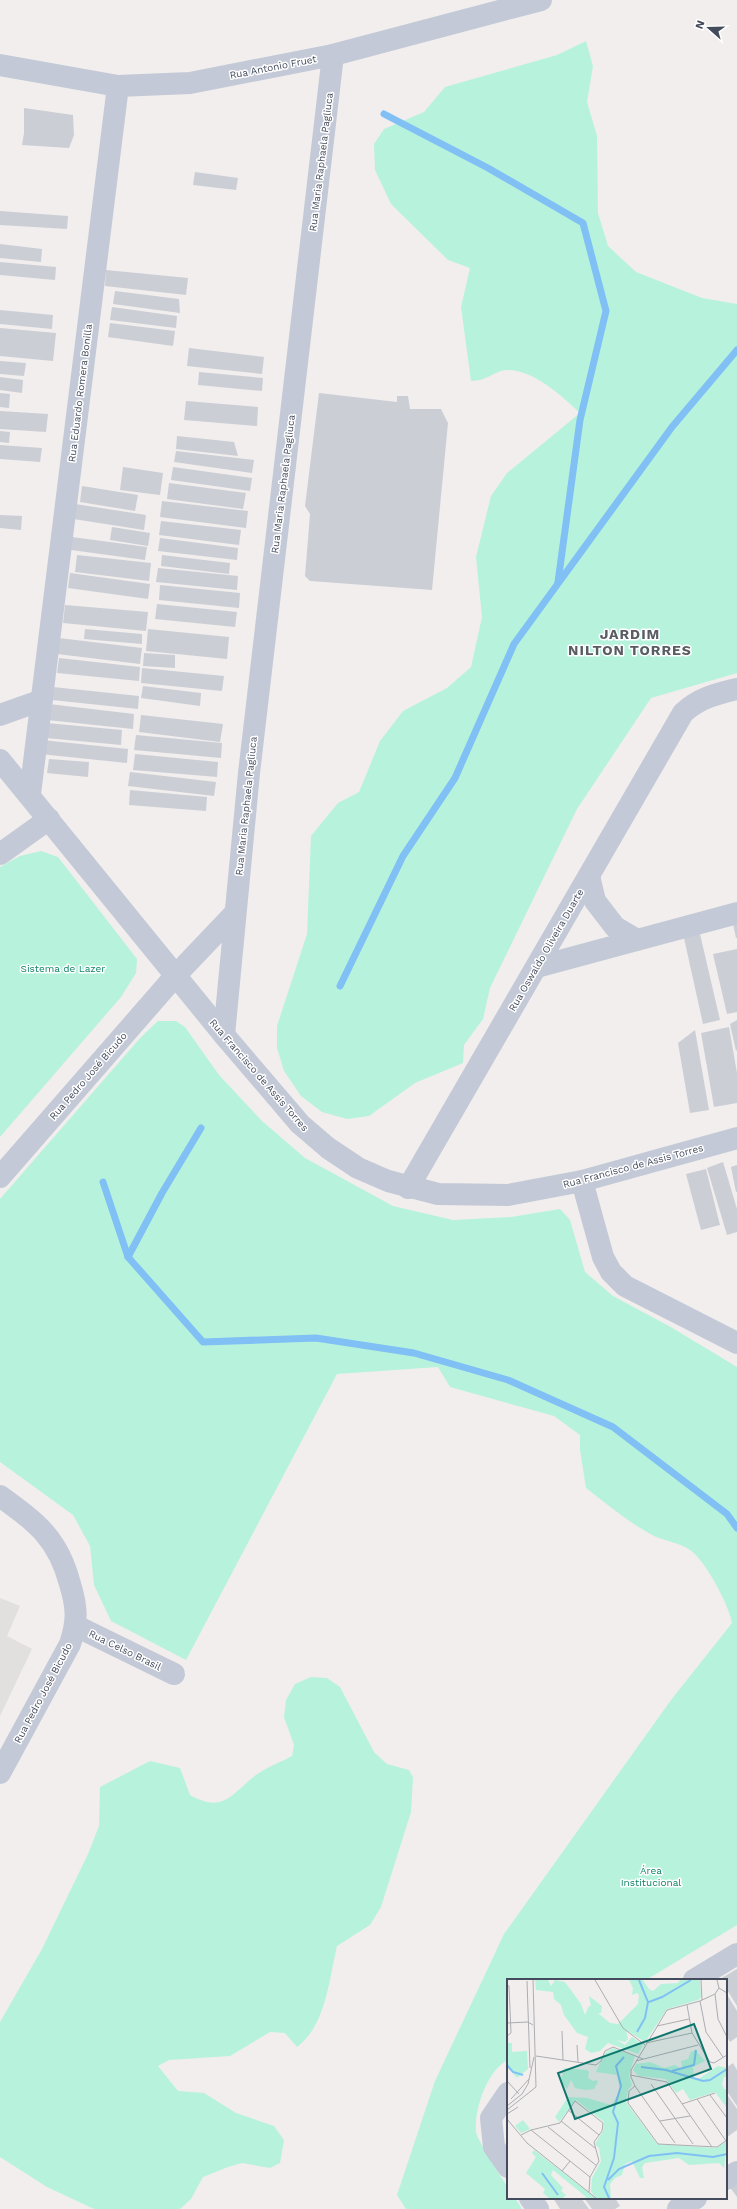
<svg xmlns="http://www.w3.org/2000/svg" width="737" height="2209" viewBox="0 0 737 2209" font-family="'Work Sans',sans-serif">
	<rect width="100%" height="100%" fill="#f1eeed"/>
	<path fill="#e2dfdf" d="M0,1598l20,8 -13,30 25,13 -32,67z"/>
	<g fill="#b7f3dc">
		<path d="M586,41l7,25 -6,36 10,34 1,77 10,33 28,26 66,26 35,6v369l-86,25 -74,111 -87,179 -7,31 -19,26 -1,18 -48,20 -46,33 -22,3 -25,-7 -21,-16 -17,-25 -7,-23v-22l30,-92 4,-98 27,-33 21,-11 21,-51 23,-30 44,-23 24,-21 11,-50 -6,-60 15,-61 16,-23 73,-60c-18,-17 -47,-44 -74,-43 -12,1 -19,11 -35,11l-10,-74 9,-39 -22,-8 -57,-56 -16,-34 -1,-26 10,-15 40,-17 21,-25 112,-32z"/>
		<path d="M41,851l17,6 79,102 -1,14 -15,24 -121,140v-270l20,-11z"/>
		<path d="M158,1021h18l9,6 34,48 43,46 43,37 88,48 60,14 58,-3 49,-8 10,11 15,52 28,24 56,30 68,41v558l-91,55h-138v80c-21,10 -34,50 -32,72 1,8 26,46 32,56v10h7l7,11h-116l-9,-14 38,-114 69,-147 167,-234 61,-77c-3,-18 -27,-63 -42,-73 -10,-7 -25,-9 -36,-14 -25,-13 -46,-31 -68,-48l-6,-38v-15l-26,-19 -104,-29 -12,-20 -101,7 -151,286 -75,-39 -17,-36 -4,-39 -17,-31 -73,-53v-263l141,-162z"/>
		<path d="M311,1677l16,1 13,9 34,65 13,12 22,6 4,7 -2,35 -30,95 -11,18 -33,21c-8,34 -11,79 -40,101l-12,-14 -15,-1 -40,24 -61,4 -11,6 20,25 26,2 32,20 38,13 10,14 -4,23 -10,5 -28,-5 -14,4 -25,10 -12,22 -11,10h-86l-47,-22 -47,-30v-135l42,-73 46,-95 11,-28 1,-39 50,-26 30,7 10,27c34,19 41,-1 66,-20 11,-8 25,-13 36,-19l2,-11 -10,-28 2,-17 9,-16z"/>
	</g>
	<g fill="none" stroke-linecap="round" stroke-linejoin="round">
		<g stroke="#80c0f4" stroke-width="7">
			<path d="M384,114l104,54 95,55 23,88 -26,109 -22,162"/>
			<path d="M340,986l63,-130 52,-78 59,-134 158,-217 65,-77"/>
			<path d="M103,1182l25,75 75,85 113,-4 98,15 94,27 105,47 114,87 10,14"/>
			<path d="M128,1257l34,-64 39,-65"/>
		</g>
	</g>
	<g fill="#ccced6">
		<path d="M24,108l49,7 1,20 -5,13 -47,-3 2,-12z"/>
		<path d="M195,172l43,6 -2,12 -43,-5z"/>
		<path d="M0,211l68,5 -1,13 -67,-4z"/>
		<path d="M0,244l42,5 -1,13 -41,-4z"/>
		<path d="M0,262l56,5 -1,13 -55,-5z"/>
		<path d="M106,270l82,8 -2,17 -81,-9z"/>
		<path d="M115,291l64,8 1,14 -67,-9z"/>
		<path d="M112,307l65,9 -1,12 -66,-8z"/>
		<path d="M0,310l53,5 -1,14 -52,-5z"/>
		<path d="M110,323l65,8 -2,15 -65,-9z"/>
		<path d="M0,328l56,5 -3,28 -53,-5z"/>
		<path d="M189,348l75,9 -2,17 -75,-8z"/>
		<path d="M0,361l26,2 -2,13 -24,-2z"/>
		<path d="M199,372l64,6 -1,13 -64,-6z"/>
		<path d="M0,377l23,3 -1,13 -22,-3z"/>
		<path d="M0,393l10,1 -1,14 -9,-1z"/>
		<path d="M319,393l78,9v-6h11l2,13h31l7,14 -16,167 -122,-9 -5,-5 5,-62 -5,-8z"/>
		<path d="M186,401l72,6 -1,19 -73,-6z"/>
		<path d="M0,411l48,3 -2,18 -46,-3z"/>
		<path d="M0,431l10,1 -1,11 -9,-1z"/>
		<path d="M177,436l57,6 4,14 -62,-7z"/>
		<path d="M0,445l42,3 -2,14 -40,-3z"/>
		<path d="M176,451l78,9 -2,13 -78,-11z"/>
		<path d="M123,467l40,6 -3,22 -40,-5z"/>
		<path d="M173,467l79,11 -2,13 -79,-11z"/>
		<path d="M169,483l77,10 -3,16 -76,-10z"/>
		<path d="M82,486l56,9 -3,16 -55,-9z"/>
		<path d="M162,501l86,10 -2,17 -86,-11z"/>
		<path d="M69,503l77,12 -2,15 -77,-12z"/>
		<path d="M0,515l22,1 -1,14 -21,-2z"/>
		<path d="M161,521l80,9 -2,15 -80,-10z"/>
		<path d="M112,527l38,6 -2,13 -38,-6z"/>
		<path d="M72,537l75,10 -2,13 -74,-10z"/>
		<path d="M160,538l78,10 -1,12 -79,-9z"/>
		<path d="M77,555l74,8 -2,18 -74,-9z"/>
		<path d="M162,555l68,8 -1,11 -68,-8z"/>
		<path d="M158,568l80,8 -1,14 -81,-8z"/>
		<path d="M70,573l80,11 -2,15 -80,-11z"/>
		<path d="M160,585l80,8 -1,15 -80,-8z"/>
		<path d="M157,604l80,8 -2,15 -80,-8z"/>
		<path d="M65,605l83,7 -2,19 -83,-8z"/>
		<path d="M85,629l57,5v10l-58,-5z"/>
		<path d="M148,629l81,8 -2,22 -81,-8z"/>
		<path d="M59,638l83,10 -2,16 -83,-10z"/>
		<path d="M144,653l31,2v13l-32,-2z"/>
		<path d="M59,658l81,9 -1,14 -82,-8z"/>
		<path d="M142,668l82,8 -2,15 -81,-8z"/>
		<path d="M143,686l58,7 -1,13 -59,-8z"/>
		<path d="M53,687l86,9 -1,13 -86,-9z"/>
		<path d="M49,704l85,10 -1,15 -86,-9z"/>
		<path d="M141,715l82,9 -3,18 -81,-10z"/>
		<path d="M47,723l75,7 -1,15 -75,-7z"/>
		<path d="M136,735l86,8 -1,15 -87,-8z"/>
		<path d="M42,740l86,9 -1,14 -87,-9z"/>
		<path d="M135,754l83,8 -1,15 -84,-7z"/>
		<path d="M49,759l40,3 -1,15 -41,-4z"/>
		<path d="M130,772l86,10 -2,14 -86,-10z"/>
		<path d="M130,790l77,7 -1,14 -77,-6z"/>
		<path d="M737,923v15h-1l-3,-14z"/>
		<path d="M700,934l20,86 -17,4 -19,-86z"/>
		<path d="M737,949v63l-10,2 -14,-60z"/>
		<path d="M737,1020v30l-1,1 -6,-27z"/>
		<path d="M729,1027l8,46v30l-23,4 -13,-74z"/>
		<path d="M695,1030l14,80 -19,3 -12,-70z"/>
		<path d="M723,1162l14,47v23l-10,3 -20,-67z"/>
		<path d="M737,1165v27h-1l-5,-25z"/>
		<path d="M706,1169l14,56 -19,5 -15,-56z"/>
		<path d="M737,1969v37l-11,-18v-8l-6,-1z"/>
		<path d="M726,1993l11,18v26l-7,5 -4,-7z"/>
		<path d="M733,2063l4,7v36l-11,-16v-22z"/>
		<path d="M726,2093l11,16v21l-11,8z"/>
		<path d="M737,2180v17l-8,-11z"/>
		<path d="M553,2198h28l8,11h-29z"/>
		<path d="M584,2198h31l5,8 -5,3h-23z"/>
	</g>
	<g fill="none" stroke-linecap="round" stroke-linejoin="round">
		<g stroke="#c3c9d6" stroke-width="22">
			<path d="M0,65l118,21 72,-3 143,-28 208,-55"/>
			<path d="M0,715l42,-15"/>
			<path d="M0,760l224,275 76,89 28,24 30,20 30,13 50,13 70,1 74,-14 155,-43"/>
			<path d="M30,794l88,-708"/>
			<path d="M0,854l49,-35"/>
			<path d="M637,940l100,-27"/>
			<path d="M537,967l100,-27 -22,-13 -20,-26 -6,-25"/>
			<path d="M224,1035l25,-262 84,-718"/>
			<path d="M0,1177l176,-202 59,-62"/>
			<path d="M582,1181l21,76 8,15 14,14 112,57"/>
			<path d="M408,1188l275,-475c16,-15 33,-19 54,-24"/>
			<path d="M0,1496c37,27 58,42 70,88 7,23 8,36 0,60l-70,129"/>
			<path d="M76,1626l98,48"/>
			<path d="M694,1980l43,-26"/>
			<path d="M508,2093l-17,25 3,29 14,20"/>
			<path d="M726,2179l11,-7"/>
			<path d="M530,2198l8,11"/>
			<path d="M678,2209l18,-11"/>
		</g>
	</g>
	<g text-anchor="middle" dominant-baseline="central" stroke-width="3" stroke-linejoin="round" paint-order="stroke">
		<g font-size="10" fill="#444b5d" stroke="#fff">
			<text transform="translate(273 67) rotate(-11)">Rua Antonio Fruet</text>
			<text transform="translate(321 162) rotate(-83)">Rua Maria Raphaela Pagliuca</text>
			<text transform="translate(80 393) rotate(-83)">Rua Eduardo Romera Bonilla</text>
			<text transform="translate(283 484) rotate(-83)">Rua Maria Raphaela Pagliuca</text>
			<text transform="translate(246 806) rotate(-84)">Rua Maria Raphaela Pagliuca</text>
			<text transform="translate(546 950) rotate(-60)">Rua Oswaldo Oliveira Duarte</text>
			<text transform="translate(259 1075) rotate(49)">Rua Francisco de Assis Torres</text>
			<text transform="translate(88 1076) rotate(-49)">Rua Pedro José Bicudo</text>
			<text transform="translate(633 1166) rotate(-15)">Rua Francisco de Assis Torres</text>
			<text transform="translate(125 1650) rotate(26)">Rua Celso Brasil</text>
			<text transform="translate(43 1693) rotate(-62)">Rua Pedro José Bicudo</text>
		</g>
		<g font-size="10" fill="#0e8466" stroke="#fff">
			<text x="63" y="968">Sistema de Lazer</text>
			<text x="651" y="1870">Área<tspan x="651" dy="12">Institucional</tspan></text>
		</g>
		<g font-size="14" font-weight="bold" letter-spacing="1" fill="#5a5c63" stroke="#fff">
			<text x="630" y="634">JARDIM<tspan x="630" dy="16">NILTON TORRES</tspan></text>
		</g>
	</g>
	<g transform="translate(507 1979)">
		<rect width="220" height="220" fill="#f1eeed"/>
		<path d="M28,1h13l3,6 4,-6 10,2 16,22 4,11 4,-9h2l-2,-10 13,10 -1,7h-3l12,10 8,1 20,-20 1,-9 -2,-2 -5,2 1,-7 -4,-8h14l6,9 4,2 8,-7 17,-1 2,-3h20l1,17 -3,3 -31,9 -22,33 -19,-12 2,9 -3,3 -8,-2 8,5 7,-8 11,8 -5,9 -30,-11 -8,8 -9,2 -6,-4 3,-12 -11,-4 -13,-18 -3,-10 -7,-6 -1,-7 -17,-2zM0,64h5v9l15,-1 1,18 -11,9 -10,-11zM106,69l22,8 -6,19 3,10 -4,5 -2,12 31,42 59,4 11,-7 -3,27 -5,-5 -30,2 -10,-7 -34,5 -3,4 2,11h-4l-8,-17 -7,3 -3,11 -7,3 -5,6 1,14h-14l-6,-6 1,-14 9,-17 -2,-13 -4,-4 8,-13 1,-9 -28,-22 -17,22 -4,-5 13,-20 19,1 24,7 2,-2 7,-13 -3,-15 -21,-3 9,-19zM188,71l10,11 -12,6 1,11h6l18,-12 9,2v9h-3l-2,7 2,5h3v19l-12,-16 -25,8 -7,-11 -7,4 -10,-14 -27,-3 -6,-6 3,-6 14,-2 14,6 11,-3 7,4 -1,-8 7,-2 3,-7zM57,89l23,2 2,2 -1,6 5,3 4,-1 1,2 -4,7 -9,1 -10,-2 -4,-8 -4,9 -6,-8zM16,141l7,9 -9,4 -6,-7zM27,171l62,48h-11l1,-1 -33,-27 -2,5 12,13 -2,3 5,4 -3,3h-14l-6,-5 2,-4 -19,-16 10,-16 -4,-4z" fill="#b7f3dc"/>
		<path fill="none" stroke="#80c0f4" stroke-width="2" d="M142,23l13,-5 29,-17M130,53l8,-14 3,-16 -9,-22M0,86l6,7 10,3M134,88l25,3 37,11 7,-1 17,-11M165,92l22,-6 2,-15M35,194l16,22M101,201l11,-11 30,-13 28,-3 36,4 14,-3M102,219l-5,-11 10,-29 4,-35 -5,-11 8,-26 -5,-20 8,-9"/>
		<path fill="none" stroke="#acadb3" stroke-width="1" d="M88,1l28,48 22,17M194,1l1,20M210,1l2,8 8,5M20,2l3,87M0,6l2,1 2,47 -4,3M208,15l3,25 9,18M193,22l6,31 17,25M180,26l5,28 18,29 4,1 13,-8M0,44l21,-1 5,3M150,47l32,-7M55,52l1,29M139,64l46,-10M70,66l1,17M29,77l60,9 5,-4 4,-10 8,-4 30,12M129,82l62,-16M123,96l37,7 45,65M0,102l12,13M144,105l42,60M128,107l-6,5 -1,12 30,41 59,3 10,-7M203,116l17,23M4,120l18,-20M190,120l29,42M175,125l33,-11M0,127l15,-12 6,-10 6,-27M0,131l29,-23 -3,-107M61,131l31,25M0,135l11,-7M0,140l20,24 69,55M54,142l34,27M153,142l30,-5M41,148l49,39M24,151l59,47M14,156l10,-5 29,-7 15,-22 28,22 -1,8 -8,11 5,19 -9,16 -1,15M168,164l-40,-57 -4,-9v-7l36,-60 33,-9 15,-7 4,-6M55,192l8,-10"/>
		<path fill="#0f766e" fill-opacity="0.15" stroke="#0f766e" stroke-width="2" d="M187,45l17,45 -136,50 -17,-46z"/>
		<rect width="220" height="220" fill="none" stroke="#444b5d" stroke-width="2"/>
	</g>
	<g transform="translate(709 28) rotate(290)" stroke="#ffffff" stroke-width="3" paint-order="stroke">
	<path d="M0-3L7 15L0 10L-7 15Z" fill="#444b5d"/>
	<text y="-6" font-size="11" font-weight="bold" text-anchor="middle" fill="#444b5d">N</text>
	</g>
</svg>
